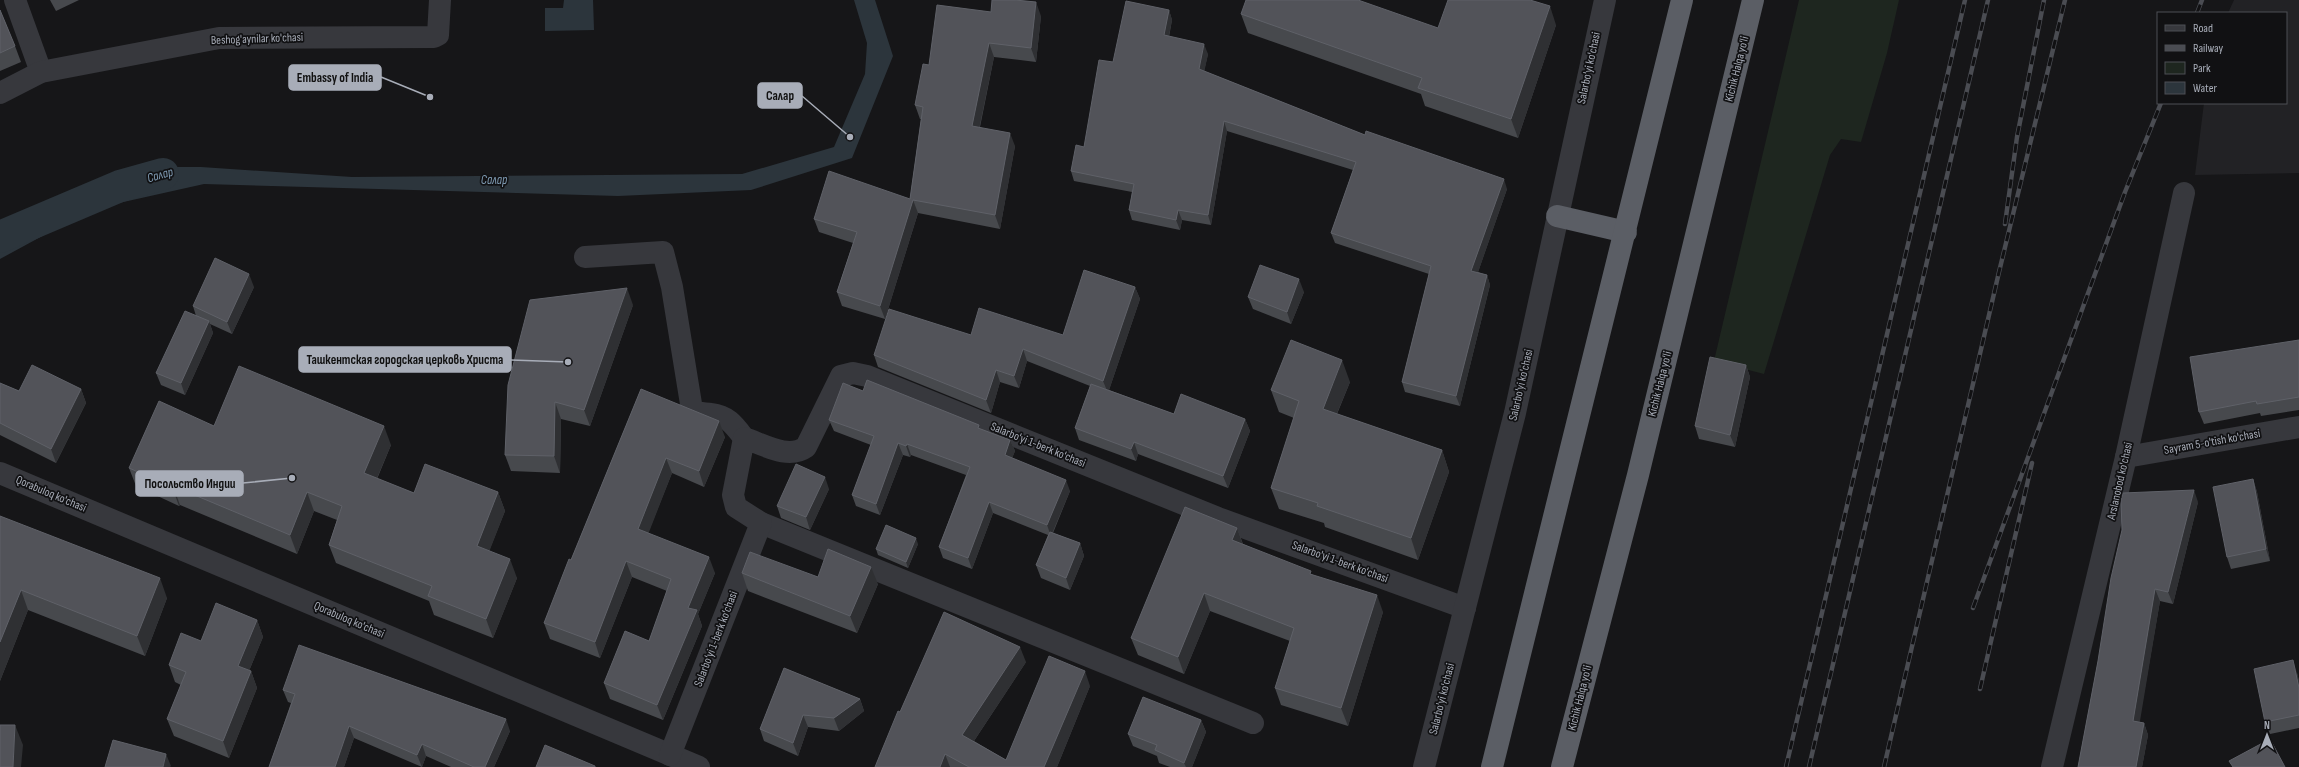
<svg xmlns="http://www.w3.org/2000/svg" width="2299" height="767" viewBox="0 0 2299 767" font-family="'Sofia Sans Condensed',sans-serif">
	<rect width="100%" height="100%" fill="#161618"/>
	<path fill="#222225" d="M2234,0h65v173l-104,2 9,-72h82v-90h-58z"/>
	<path fill="#1e261f" d="M1799,0h100l-12,53 -26,89 -20,-3 -11,16 -66,219 -50,-13z"/>
	<g fill="#2c353c">
		<path d="M564,0h29l1,30 -49,1v-23h18z"/>
		<path d="M854,0h21l18,56 -41,102 -101,32 -133,6 -414,-12 -112,25 -92,50v-28l173,-64h28l151,10 390,-3 92,-27 31,-73 2,-31z"/>
	</g>
	<g fill="none" stroke-linecap="round" stroke-linejoin="round">
		<path stroke="#2c353c" stroke-width="32" d="M0,237l120,-51 43,-12"/>
		<g stroke="#37383d" stroke-width="22">
			<path d="M15,0l26,72"/>
			<path d="M0,93l41,-21 178,-34 215,-1 4,-2 2,-35"/>
			<path d="M585,257l78,-5 9,35 20,123c7,4 12,3 19,4 17,2 23,11 33,24"/>
			<path d="M2126,457l173,-30"/>
			<path d="M0,473l699,294"/>
			<path d="M761,523l492,200"/>
			<path d="M670,755l91,-232 -25,-16 -3,-12 11,-57c19,6 44,22 62,9l35,-71 12,-3 14,3 351,142 247,90"/>
			<path d="M1424,767l91,-354 90,-413"/>
			<path d="M2052,767l74,-310 58,-264"/>
		</g>
		<g stroke="#5b5e65" stroke-width="22">
			<path d="M1557,216l69,16"/>
			<path d="M1492,767l190,-767"/>
			<path d="M1562,767l76,-292 115,-475"/>
		</g>
		<g stroke="#4a4c52" stroke-width="4.5">
			<g id="rail">
				<path d="M2197,13l5,-13"/>
				<path d="M2005,224l12,-87 27,-137"/>
				<path d="M1973,608l152,-416 36,-89"/>
				<path d="M1980,689l52,-226"/>
				<path d="M1786,767l179,-767"/>
				<path d="M1809,767l179,-767"/>
				<path d="M1884,767l115,-495 66,-272"/>
			</g>
		</g>
		<use href="#rail" stroke="#111113" stroke-width="3" stroke-dasharray="9" stroke-linecap="butt"/>
	</g>
	<g fill="#47494d">
		<path d="M50,0h29l-23,11z"/>
		<path d="M0,10l15,36 6,16 -21,9z"/>
		<path d="M1169,10l3,10 -3,17 39,17 -4,17 161,64 142,54 -29,83 9,3 3,10 -30,121 -55,-14 -3,-10 27,-108 -94,-31 -4,-10 22,-63 -126,-39 -16,94 -29,-5 -2,10 -48,-10 -3,-10 3,-18 -58,-11 -3,-10 13,-24 29,-85z"/>
		<path d="M991,12l50,4 -5,46 -42,-5 -14,70 35,19 -15,83 -82,-16 -33,106 -43,-13 -5,-14 16,-49 -34,-11 -5,-13 96,-20 11,-80h-1l-5,-14 14,-40z"/>
		<path d="M1241,14l197,14 118,-3 -38,113 -93,-32 -4,-12 -173,-61z"/>
		<path d="M254,287l-22,47 -22,-10 3,9 -28,62 -24,-10 -5,-12 40,-57 -3,-10z"/>
		<path d="M1135,287l5,12 -31,91 65,24 71,5 5,12 -22,57 -90,-34 -2,7 -57,-21 -4,-12 15,-42 -63,-25 -8,27 -19,-6 -9,31 -113,-46 -4,-12 97,-20h92z"/>
		<path d="M1304,292l-13,32 -38,-15 -5,-12z"/>
		<path d="M633,305l-43,121 -29,-7 -1,54 -49,-2 -6,-16z"/>
		<path d="M2299,340v70l-38,6 -1,-3 -56,11 -5,-12z"/>
		<path d="M1746,365l4,12 -15,70 -36,-8 -4,-13z"/>
		<path d="M1350,382l-13,32 105,36 7,22 -31,88 -93,-33 -1,-4 -45,-14 -8,-21 23,-70 -15,-6 -8,-22z"/>
		<path d="M0,383l19,8 62,-2 5,14 -30,60 -56,-28z"/>
		<path d="M641,389l84,48 -21,50 -32,-14 -24,60 67,40 -17,41 4,12 -39,94 -53,-21 -6,-16 45,-42 18,-50 -35,-14 -32,81 -50,-19 -6,-16 27,-63z"/>
		<path d="M863,391l117,38 30,11 5,11 -3,7 58,33 -17,42 27,10 4,13 -14,34 -29,-12 -5,-13 12,-30 -55,-22 -21,56 -29,-11 -4,-11 27,-72 -55,-20 -1,2 -7,-2 -23,60 -24,-9 -4,-11 19,-50 -37,-14 -5,-11z"/>
		<path d="M214,426l177,19 -14,34 37,14 84,-1 7,19 -16,40 28,27 -24,60 -59,-23 -5,-14 -93,-38 -7,-18 8,-25 -23,-9 -17,43 -117,-49 -1,1 -43,-20 -7,-18z"/>
		<path d="M2253,479l4,13 13,69 -39,8 -4,-12z"/>
		<path d="M829,489l-19,41 -29,-12 -4,-12z"/>
		<path d="M2198,502l-25,102 -13,-3 -21,121 5,1 4,12 -6,32h-64l20,-106z"/>
		<path d="M0,516l167,82 -22,58 -117,-46 -28,71z"/>
		<path d="M1237,528l6,16 70,31 70,37 -35,114 -67,-21 -6,-17 15,-47 -80,-30 -26,63 -46,-19 -7,-17z"/>
		<path d="M918,544l-10,24 -30,-13 -2,-6z"/>
		<path d="M742,573l76,4 60,7 -21,49 -109,-42z"/>
		<path d="M257,620l6,17 -14,34h2l6,17 -28,70 -55,-22 -7,-17 14,-34 -6,-3 -6,-17 32,-24z"/>
		<path d="M1026,662l-52,79 32,19 84,-74 -33,81h-182l25,-55z"/>
		<path d="M784,668l76,31 4,12 -25,20 -31,-4 -10,29 -34,-15 -4,-12z"/>
		<path d="M2297,673l2,8v47l-29,6 -5,-12z"/>
		<path d="M283,690l227,41 -16,36h-43l-25,-11 -4,11 -68,-29 -10,29h-75l22,-64 -3,-1z"/>
		<path d="M1201,720l5,12 -14,35h-22l-11,-4 -2,-7 -24,-10 -5,-12z"/>
	</g>
	<g fill="#2f3033">
		<path d="M1036,2l5,14 -5,46 -5,-14z"/>
		<path d="M1550,6l6,19 -38,113 -7,-19z"/>
		<path d="M1169,10l3,10 -5,25 -3,-10z"/>
		<path d="M989,43l5,14 -17,82 -5,-13z"/>
		<path d="M1204,44l4,10 -5,24 -4,-9z"/>
		<path d="M1224,121l3,10 -16,94 -3,-10z"/>
		<path d="M1010,133l5,13 -15,83 -5,-14z"/>
		<path d="M1504,179l3,10 -32,92 -4,-10z"/>
		<path d="M913,200l5,13 -33,106 -5,-13z"/>
		<path d="M1178,210l4,10 -2,10 -4,-10z"/>
		<path d="M249,274l5,13 -22,47 -5,-12z"/>
		<path d="M1487,275l3,10 -30,121 -4,-10z"/>
		<path d="M1299,279l5,13 -13,32 -4,-12z"/>
		<path d="M1135,287l5,12 -32,94 -5,-12z"/>
		<path d="M627,288l6,17 -43,121 -6,-16z"/>
		<path d="M209,321l4,12 -28,62 -4,-12z"/>
		<path d="M1023,349l4,12 -8,27 -5,-12z"/>
		<path d="M1342,360l8,22 -20,48 -7,-21z"/>
		<path d="M1746,365l4,12 -15,70 -5,-12z"/>
		<path d="M996,370l4,12 -9,31 -5,-13z"/>
		<path d="M81,389l5,14 -30,60 -5,-14z"/>
		<path d="M555,402l6,17 -1,54 -6,-17z"/>
		<path d="M1245,419l5,12 -22,57 -5,-12z"/>
		<path d="M719,421l6,16 -21,50 -5,-16z"/>
		<path d="M384,426l7,19 -20,47 -7,-19z"/>
		<path d="M1010,440l5,11 -6,15 -4,-11z"/>
		<path d="M1134,442l4,12 -2,7 -5,-12z"/>
		<path d="M898,443l5,12 -23,60 -4,-11z"/>
		<path d="M907,444l4,11 -1,2 -4,-11z"/>
		<path d="M1442,450l7,22 -31,88 -7,-22z"/>
		<path d="M666,458l6,15 -28,72 -6,-16z"/>
		<path d="M825,477l4,12 -19,41 -4,-13z"/>
		<path d="M2253,479l4,13 13,69 -4,-12z"/>
		<path d="M1066,480l4,11 -19,45 -4,-11z"/>
		<path d="M173,486l7,19 -1,1 -7,-19z"/>
		<path d="M2194,490l4,12 -25,102 -5,-12z"/>
		<path d="M307,492l7,19 -17,43 -7,-19z"/>
		<path d="M498,492l7,19 -21,54 -7,-19z"/>
		<path d="M989,502l4,11 -21,56 -4,-11z"/>
		<path d="M1237,528l6,17 -11,-5z"/>
		<path d="M916,538l2,6 -10,24 -2,-6z"/>
		<path d="M1080,543l4,13 -14,34 -4,-12z"/>
		<path d="M709,557l6,16 -17,41 4,12 -39,94 -6,-15 31,-97z"/>
		<path d="M510,559l7,19 -24,60 -7,-19z"/>
		<path d="M626,561l6,16 -32,81 -5,-16z"/>
		<path d="M871,567l7,17 -21,49 -7,-17z"/>
		<path d="M160,578l7,20 -22,58 -8,-20z"/>
		<path d="M2155,589l5,12 -22,132 -5,-12z"/>
		<path d="M21,590l7,20 -28,71v-39z"/>
		<path d="M1204,593l6,18 -26,63 -6,-17z"/>
		<path d="M1377,595l6,17 -35,114 -7,-18z"/>
		<path d="M257,620l6,17 -19,46 -6,-17z"/>
		<path d="M1020,647l6,15 -58,88 -6,-15z"/>
		<path d="M2293,660l4,13 2,8v7z"/>
		<path d="M251,671l6,17 -28,70 -6,-17z"/>
		<path d="M1085,671l5,15 -33,81h-13z"/>
		<path d="M860,699l4,12 -25,20 -5,-13z"/>
		<path d="M803,715l5,12 -10,29 -5,-13z"/>
		<path d="M506,719l4,12 -16,36h-9z"/>
		<path d="M1201,720l5,12 -14,35h-6l-2,-4z"/>
		<path d="M2144,723l4,12 -6,32h-6z"/>
		<path d="M15,725l8,20 -2,22h-8z"/>
		<path d="M349,726l5,12 -10,29h-9z"/>
		<path d="M422,744l4,12 -4,11 -5,-12z"/>
		<path d="M166,754l5,12 -1,1h-7z"/>
		<path d="M945,754l5,13h-10z"/>
	</g>
	<g fill="#525359" stroke="#5f6168">
		<path d="M992,0h23l21,2 -5,46 -42,-5 -17,83 38,7 -15,82 -82,-15 -33,106 -43,-14 20,-60 -43,-13 15,-48 81,28 13,-92 -8,-2 8,-41 6,1 8,-60 54,7z"/>
		<path d="M1246,0h112l80,28 10,-28h82l20,6 -39,113 -93,-31 4,-10 -181,-64z"/>
		<path d="M1126,1l43,9 -5,25 40,9 -5,25 166,66 1,-4 138,48 -33,92 16,4 -31,121 -54,-14 29,-116 -100,-33 25,-71 -132,-41 -16,94 -30,-5 -2,10 -47,-10 5,-26 -63,-13 5,-26 8,2 15,-87 14,2z"/>
		<path d="M0,10l15,36 -15,7z"/>
		<path d="M215,258l34,16 -22,48 -34,-16z"/>
		<path d="M1260,265l39,14 -12,33 -39,-15z"/>
		<path d="M1084,270l51,17 -32,94 -80,-32 -9,27 -18,-6 -10,30 -112,-45 15,-46 82,26 8,-27 84,27z"/>
		<path d="M627,288l-43,122 -29,-8 -1,54 -49,-1 3,-70 22,-85z"/>
		<path d="M185,311l24,10 -28,62 -25,-10z"/>
		<path d="M1291,340l51,20 -19,49 119,41 -31,88 -94,-32 1,-3 -47,-15 28,-87 -28,-11z"/>
		<path d="M2299,340v57l-42,7 -1,-3 -57,11 -9,-55z"/>
		<path d="M1710,357l36,8 -16,70 -35,-9z"/>
		<path d="M32,365l49,24 -30,60 -51,-26v-40l19,8z"/>
		<path d="M239,366l145,60 -20,47 50,20 11,-29 73,28 -21,54 33,13 -24,60 -58,-23 4,-10 -103,-41 13,-39 -35,-14 -17,43 -117,-49 -1,1 -43,-19 30,-67 55,25z"/>
		<path d="M867,380l112,45 -1,3 32,12 -5,15 61,25 -19,45 -58,-23 -21,56 -29,-11 31,-80 -63,-23 -1,2 -8,-3 -22,61 -24,-9 22,-59 -45,-16 14,-37 20,8z"/>
		<path d="M1091,384l83,30 7,-20 64,25 -22,57 -89,-34 -3,7 -56,-21z"/>
		<path d="M641,389l78,32 -20,50 -33,-13 -28,71 71,28 -21,51 9,2 -40,95 -53,-22 21,-52 24,10 22,-62 -45,-18 -31,81 -51,-19 25,-64 2,1z"/>
		<path d="M796,464l29,13 -19,40 -29,-11z"/>
		<path d="M2253,479l13,70 -39,8 -14,-70z"/>
		<path d="M2194,490l-26,102 -13,-3 -22,132 11,2 -8,44h-58l20,-106 13,-83 11,-48 -1,-30 2,-7z"/>
		<path d="M1185,507l52,21 -5,12 79,31 -1,3 67,21 -36,113 -66,-20 19,-60 -90,-35 -26,64 -47,-19z"/>
		<path d="M0,516l160,62 -23,58 -116,-46 -21,52z"/>
		<path d="M886,525l30,13 -10,24 -30,-13z"/>
		<path d="M1050,532l30,11 -14,35 -30,-13z"/>
		<path d="M828,549l43,18 -21,49 -108,-43 8,-21 68,25z"/>
		<path d="M216,603l41,17 -19,46 13,5 -28,70 -56,-22 19,-47 -17,-7 12,-32 20,8z"/>
		<path d="M944,612l76,35 -58,88 44,25 43,-104 36,15 -41,96h-75l-24,-13 -5,13h-65l23,-56 2,1z"/>
		<path d="M299,645l207,74 -21,48h-11l-52,-23 -5,11 -68,-29 -14,41h-66l26,-73 -12,-4z"/>
		<path d="M2293,660l6,28v27l-34,7 -11,-53z"/>
		<path d="M784,668l76,31 -26,19 -31,-3 -10,28 -33,-14z"/>
		<path d="M1143,697l58,23 -17,43 -29,-13 2,-5 -29,-11z"/>
		<path d="M0,725h15l-2,42h-13z"/>
		<path d="M2270,739l15,28h-52l-4,-6z"/>
		<path d="M113,740l53,14 -3,13h-58z"/>
		<path d="M545,745l50,21v1h-59z"/>
	</g>
	<g text-anchor="middle" dominant-baseline="central" stroke-width="3.5" stroke-linejoin="round" paint-order="stroke">
		<g font-size="12" fill="#a8adb8" stroke="#111113">
			<text transform="translate(257 39) rotate(-2)">Beshog'aynilar ko'chasi</text>
			<text transform="translate(1589 68) rotate(-78)">Salarbo'yi ko'chasi</text>
			<text transform="translate(1737 69) rotate(-76)">Kichik Halqa yo'li</text>
			<text transform="translate(1660 384) rotate(-76)">Kichik Halqa yo'li</text>
			<text transform="translate(1521 385) rotate(-77)">Salarbo'yi ko'chasi</text>
			<text transform="translate(2212 442) rotate(-10)">Sayram 5-o'tish ko'chasi</text>
			<text transform="translate(1038 445) rotate(22)">Salarbo'yi 1-berk ko'chasi</text>
			<text transform="translate(2120 481) rotate(-77)">Arslanobod ko'chasi</text>
			<text transform="translate(51 494) rotate(23)">Qorabuloq ko'chasi</text>
			<text transform="translate(1340 562) rotate(20)">Salarbo'yi 1-berk ko'chasi</text>
			<text transform="translate(349 620) rotate(23)">Qorabuloq ko'chasi</text>
			<text transform="translate(716 639) rotate(-69)">Salarbo'yi 1-berk ko'chasi</text>
			<text transform="translate(1580 698) rotate(-76)">Kichik Halqa yo'li</text>
			<text transform="translate(1442 699) rotate(-76)">Salarbo'yi ko'chasi</text>
		</g>
		<g font-size="13" font-style="italic" fill="#7f9bb3" stroke="#111113">
			<text transform="translate(160 175) rotate(-16)">Салар</text>
			<text x="494" y="180">Салар</text>
		</g>
	</g>
	<path fill="none" stroke="#a8adb8" stroke-width="1.5" d="M430 97L381 77M850 137L802 96M568 362L511 360M292 478L243 483"/>
	<g fill="#a8adb8" stroke="#111113" stroke-width="1.5">
		<circle cx="430" cy="97" r="4"/>
		<circle cx="850" cy="137" r="4"/>
		<circle cx="568" cy="362" r="4"/>
		<circle cx="292" cy="478" r="4"/>
	</g>
	<g fill="#a8adb8" stroke="#a8adb8" stroke-width="1.5">
		<rect x="289" y="65" width="92" height="25" rx="4"/>
		<rect x="758" y="83" width="44" height="25" rx="4"/>
		<rect x="299" y="347" width="212" height="25" rx="4"/>
		<rect x="136" y="471" width="107" height="25" rx="4"/>
	</g>
	<g font-size="13" text-anchor="middle" font-weight="bold" fill="#111">
		<text x="335" y="82">Embassy of India</text>
		<text x="780" y="100">Салар</text>
		<text x="405" y="364">Ташкентская городская церковь Христа</text>
		<text x="190" y="488">Посольство Индии</text>
	</g>
	<rect x="2157" y="12" width="130" height="92" fill="#111113" stroke="#4d4f55"/>
	<rect x="2165" y="25" width="20" height="6" fill="#37383d" stroke="#4d4f55"/>
	<text x="2193" y="32" font-size="12" fill="#a8adb8">Road</text>
	<rect x="2165" y="45" width="20" height="6" fill="#4a4c52" stroke="#4d4f55"/>
	<text x="2193" y="52" font-size="12" fill="#a8adb8">Railway</text>
	<rect x="2165" y="62" width="20" height="12" fill="#1e261f" stroke="#4d4f55"/>
	<text x="2193" y="72" font-size="12" fill="#a8adb8">Park</text>
	<rect x="2165" y="82" width="20" height="12" fill="#2c353c" stroke="#4d4f55"/>
	<text x="2193" y="92" font-size="12" fill="#a8adb8">Water</text>
	<g transform="translate(2267 735)" stroke="#111113" stroke-width="3" paint-order="stroke">
	<path d="M0-3L7 15L0 10L-7 15Z" fill="#a8adb8"/>
	<text y="-6" font-size="11" font-weight="bold" text-anchor="middle" fill="#a8adb8">N</text>
	</g>
</svg>
